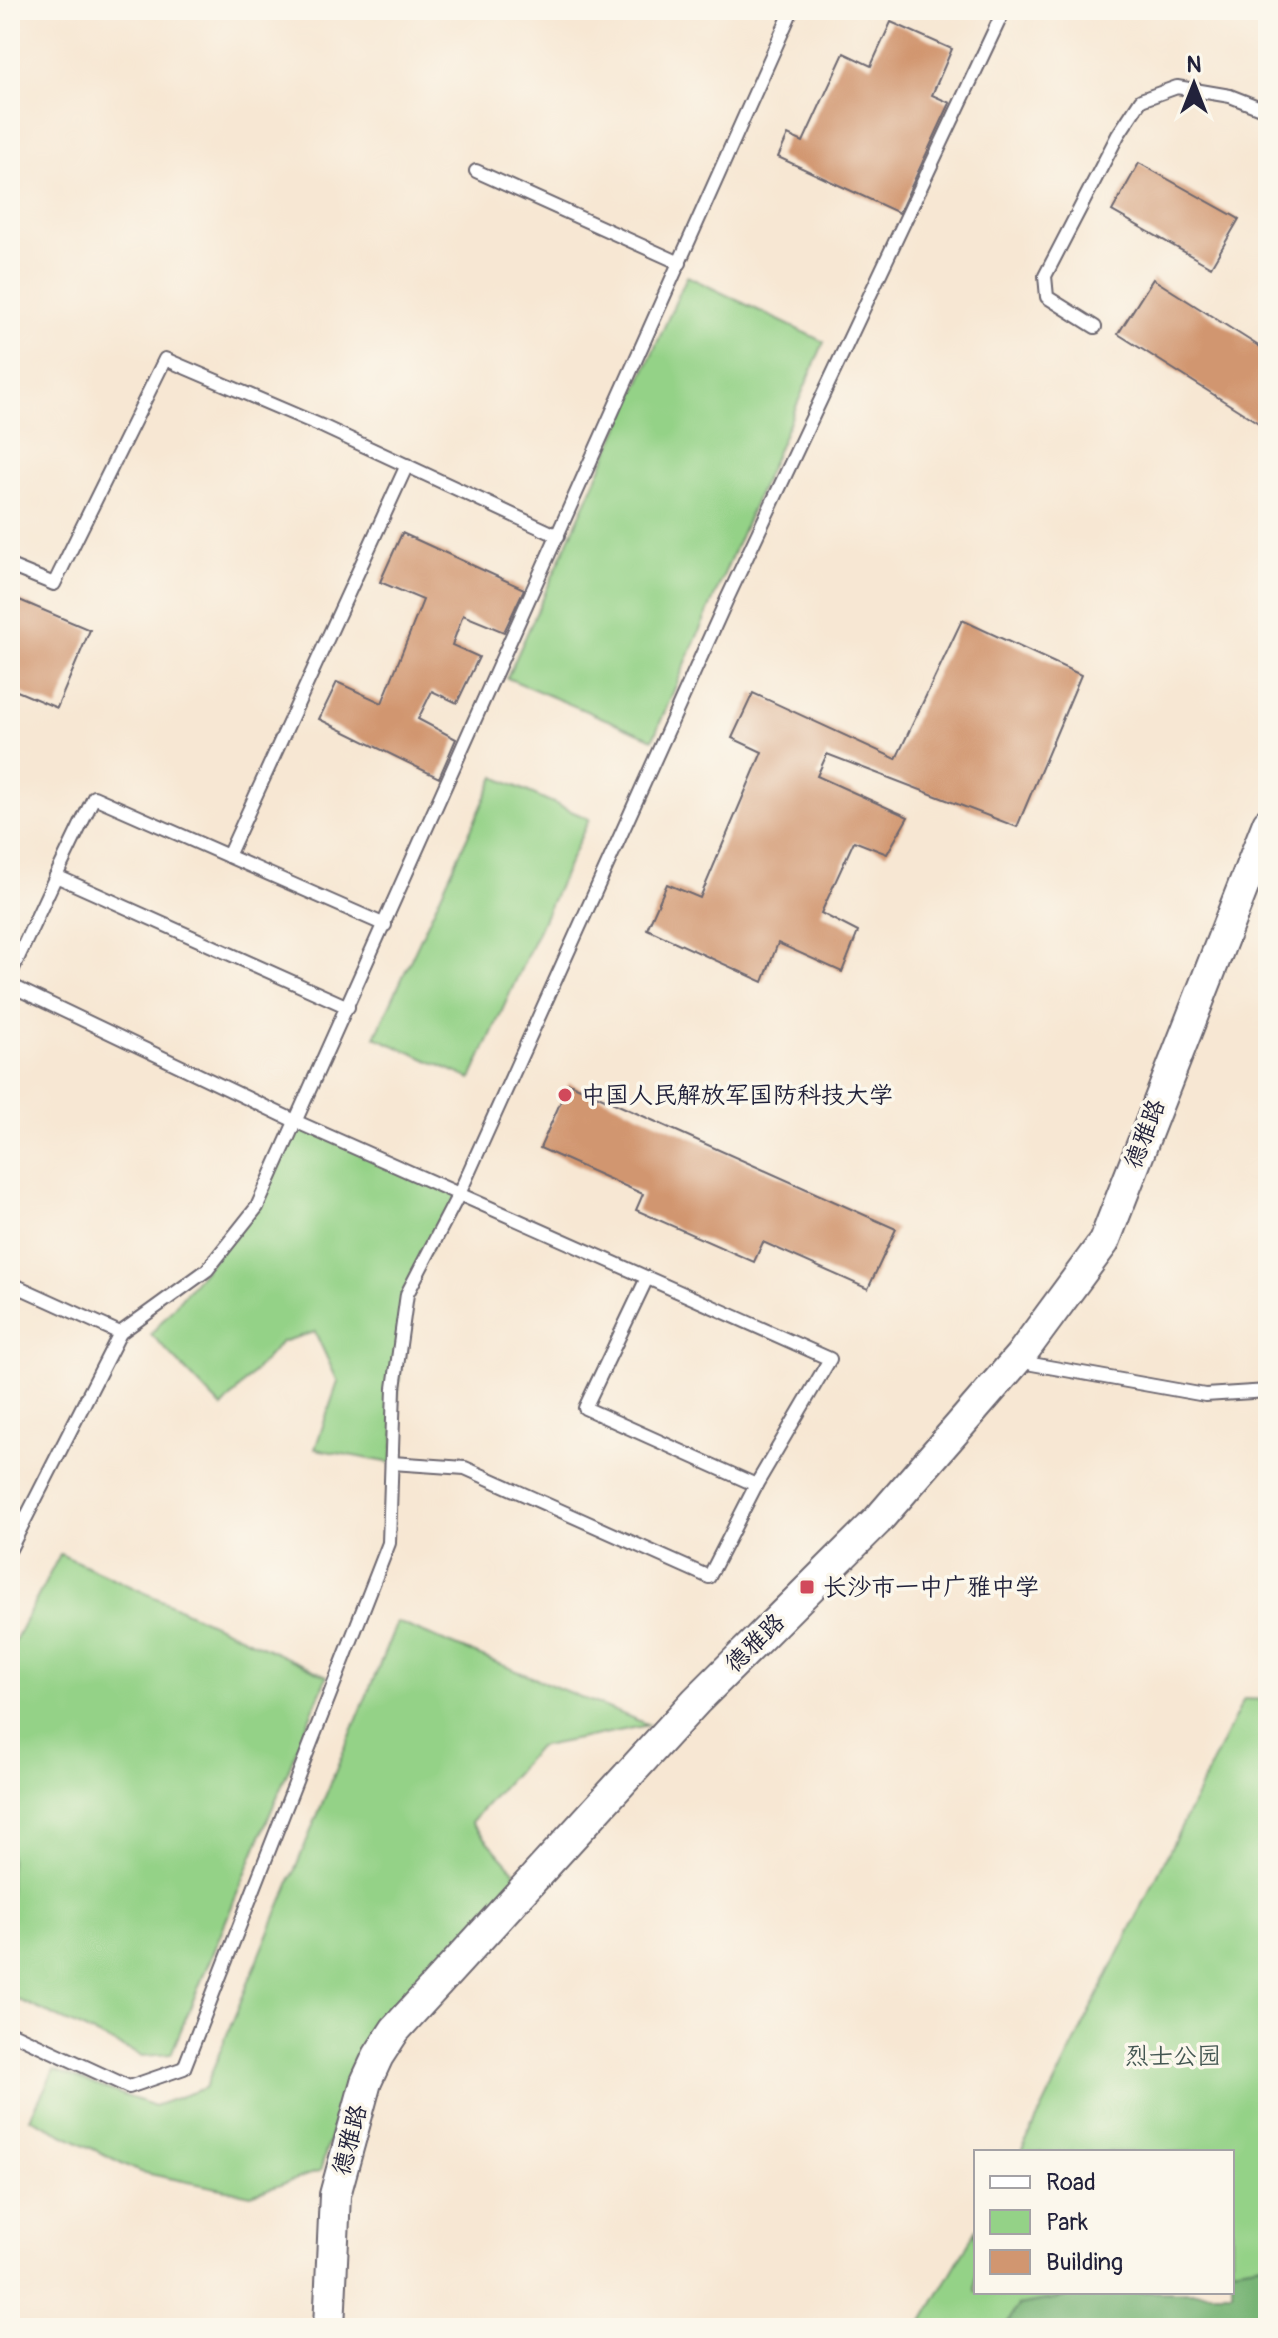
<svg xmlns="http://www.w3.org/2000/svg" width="1278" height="2338" viewBox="0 0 1278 2338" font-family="Pangolin,'LXGW WenKai TC',sans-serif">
	<rect width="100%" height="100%" fill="#fbf7ec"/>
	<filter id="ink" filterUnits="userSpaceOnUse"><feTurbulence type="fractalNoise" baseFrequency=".0125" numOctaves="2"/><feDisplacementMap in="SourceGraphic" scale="16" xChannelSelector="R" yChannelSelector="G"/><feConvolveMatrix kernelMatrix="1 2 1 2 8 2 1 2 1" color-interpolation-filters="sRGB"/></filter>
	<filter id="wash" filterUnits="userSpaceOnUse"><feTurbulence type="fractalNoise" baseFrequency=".006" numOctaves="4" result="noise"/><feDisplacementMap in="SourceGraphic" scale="32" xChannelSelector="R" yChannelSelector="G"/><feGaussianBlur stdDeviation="1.8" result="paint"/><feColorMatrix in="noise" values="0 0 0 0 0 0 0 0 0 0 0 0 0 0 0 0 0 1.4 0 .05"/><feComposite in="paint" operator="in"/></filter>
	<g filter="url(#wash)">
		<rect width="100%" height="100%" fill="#f7e7d3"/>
		<g fill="#94d287" stroke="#5b7a61" stroke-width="2">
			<path d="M687,276l137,66 -171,397 -146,-61z"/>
			<path d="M495,777l94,42 -118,260 -96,-42z"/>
			<path d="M297,1122l162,72 -52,100 -15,169 -77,-14 23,-67 -23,-50 -34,10 -59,66 -71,-74 106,-127z"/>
			<path d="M60,1554l267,122 -156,378 -29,2 -132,-60v-346z"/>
			<path d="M397,1622l252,103 -111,22 -67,75 49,55 -165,179 -35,115 -69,24 -111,-23 -110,-54 24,-48 100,36 51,-18z"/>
			<path d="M1244,1699l24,1v628h-349l57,-98v62h256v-140h-211z"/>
		</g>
		<path fill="#77b474" stroke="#4c6b58" stroke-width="2" d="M1268,2262v66h-263l13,-23 75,-13h139v-24z"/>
		<g id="blocks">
			<g fill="#d19670">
				<path d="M891,22l61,27 -20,46 18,8 -51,110 -121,-56 10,-22 15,7 41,-89 27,13z"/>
				<path d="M1139,163l100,56 -28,48 -99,-56z"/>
				<path d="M1153,279l115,73v77l-150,-95z"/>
				<path d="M402,533l122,56 -20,43 -41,-17 -11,30 27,12 -22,46 -25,-12 -14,28 38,20 -17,39 -120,-59 18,-37 45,21 41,-103 -43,-18z"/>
				<path d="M10,596l80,34 -33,78 -47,-20z"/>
				<path d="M962,620l119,55 -64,152 -190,-73 -10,22 91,41 -21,37 -33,-13 -33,72 37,19 -16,40 -64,-29 -15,39 -116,-53 20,-45 33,14 62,-146 -30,-14 21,-45 143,66z"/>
				<path d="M569,1083l327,146 -28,60 -105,-47 -9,20 -118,-52 7,-16 -103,-46z"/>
			</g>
		</g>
	</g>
	<g filter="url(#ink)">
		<use href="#blocks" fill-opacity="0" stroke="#6d6770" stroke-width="2"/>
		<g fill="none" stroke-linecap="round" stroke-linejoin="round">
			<g stroke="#6d6770" stroke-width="16">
				<g id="service">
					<path d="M476,171l204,92"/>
					<path d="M1095,327l-48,-30 -2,-21 73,-141 23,-35 36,-13 53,9 38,15"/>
					<path d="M10,566l44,18 111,-225 159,68 234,109"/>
					<path d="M228,856l179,-391"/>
					<path d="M56,876l38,-79 291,128"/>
					<path d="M10,975l46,-99 292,131"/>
					<path d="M10,985l287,137 533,237 -74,126 -47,92 -244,-109 -73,-5"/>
					<path d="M647,1278l-62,130 171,77"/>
					<path d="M10,1283l110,50 87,-63 50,-63 535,-1197"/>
					<path d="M1020,1356l12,8 173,31 63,-4"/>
					<path d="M10,1549l110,-216"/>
					<path d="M10,2032l119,55 55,-19 205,-525 5,-155 13,-94 52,-100 268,-595 277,-589"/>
				</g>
			</g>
			<g stroke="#6d6770" stroke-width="34">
				<path id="tertiary" d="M329,2328l6,-133 31,-113 12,-26 17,-26 301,-329 181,-180 143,-165 84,-114 164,-419"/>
			</g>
			<use href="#service" stroke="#fff" stroke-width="12"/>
			<use href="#tertiary" stroke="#fff" stroke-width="30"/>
		</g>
	</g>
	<g fill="#d1495b" stroke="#fbf7ec" stroke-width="3">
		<circle cx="565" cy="1095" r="8"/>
		<rect x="799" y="1579" width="16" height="16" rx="4"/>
	</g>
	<g text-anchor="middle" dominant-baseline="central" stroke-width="7" stroke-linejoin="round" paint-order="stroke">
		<g font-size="24" fill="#22223b" stroke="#fbf7ec" text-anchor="start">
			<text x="581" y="1095">中国人民解放军国防科技大学</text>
			<text x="823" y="1587">长沙市一中广雅中学</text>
		</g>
		<g font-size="24" fill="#22223b" stroke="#fbf7ec">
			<text transform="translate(1145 1134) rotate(-69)">德雅路</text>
			<text transform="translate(755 1643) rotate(-44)">德雅路</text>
			<text transform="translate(350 2140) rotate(-75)">德雅路</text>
		</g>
		<g font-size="24" fill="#445752" stroke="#fbf7ec">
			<text x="1173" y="2056">烈士公园</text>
		</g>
	</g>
	<rect width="1278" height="2338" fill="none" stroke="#fbf7ec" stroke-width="40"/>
	<rect x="974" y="2150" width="260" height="144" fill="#fbf7ec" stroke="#a4a2a5" stroke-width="2"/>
	<rect x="990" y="2176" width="40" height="12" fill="#ffffff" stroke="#a4a2a5" stroke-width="2"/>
	<text x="1046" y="2190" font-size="24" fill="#22223b">Road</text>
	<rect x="990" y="2210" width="40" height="24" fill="#94d287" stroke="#a4a2a5" stroke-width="2"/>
	<text x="1046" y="2230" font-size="24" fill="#22223b">Park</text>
	<rect x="990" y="2250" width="40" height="24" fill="#d19670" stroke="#a4a2a5" stroke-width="2"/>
	<text x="1046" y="2270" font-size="24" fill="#22223b">Building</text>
	<g transform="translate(1194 84)" stroke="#fbf7ec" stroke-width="6" paint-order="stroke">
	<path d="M0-6L14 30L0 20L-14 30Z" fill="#22223b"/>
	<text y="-12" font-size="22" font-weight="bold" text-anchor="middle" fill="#22223b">N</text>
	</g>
</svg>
